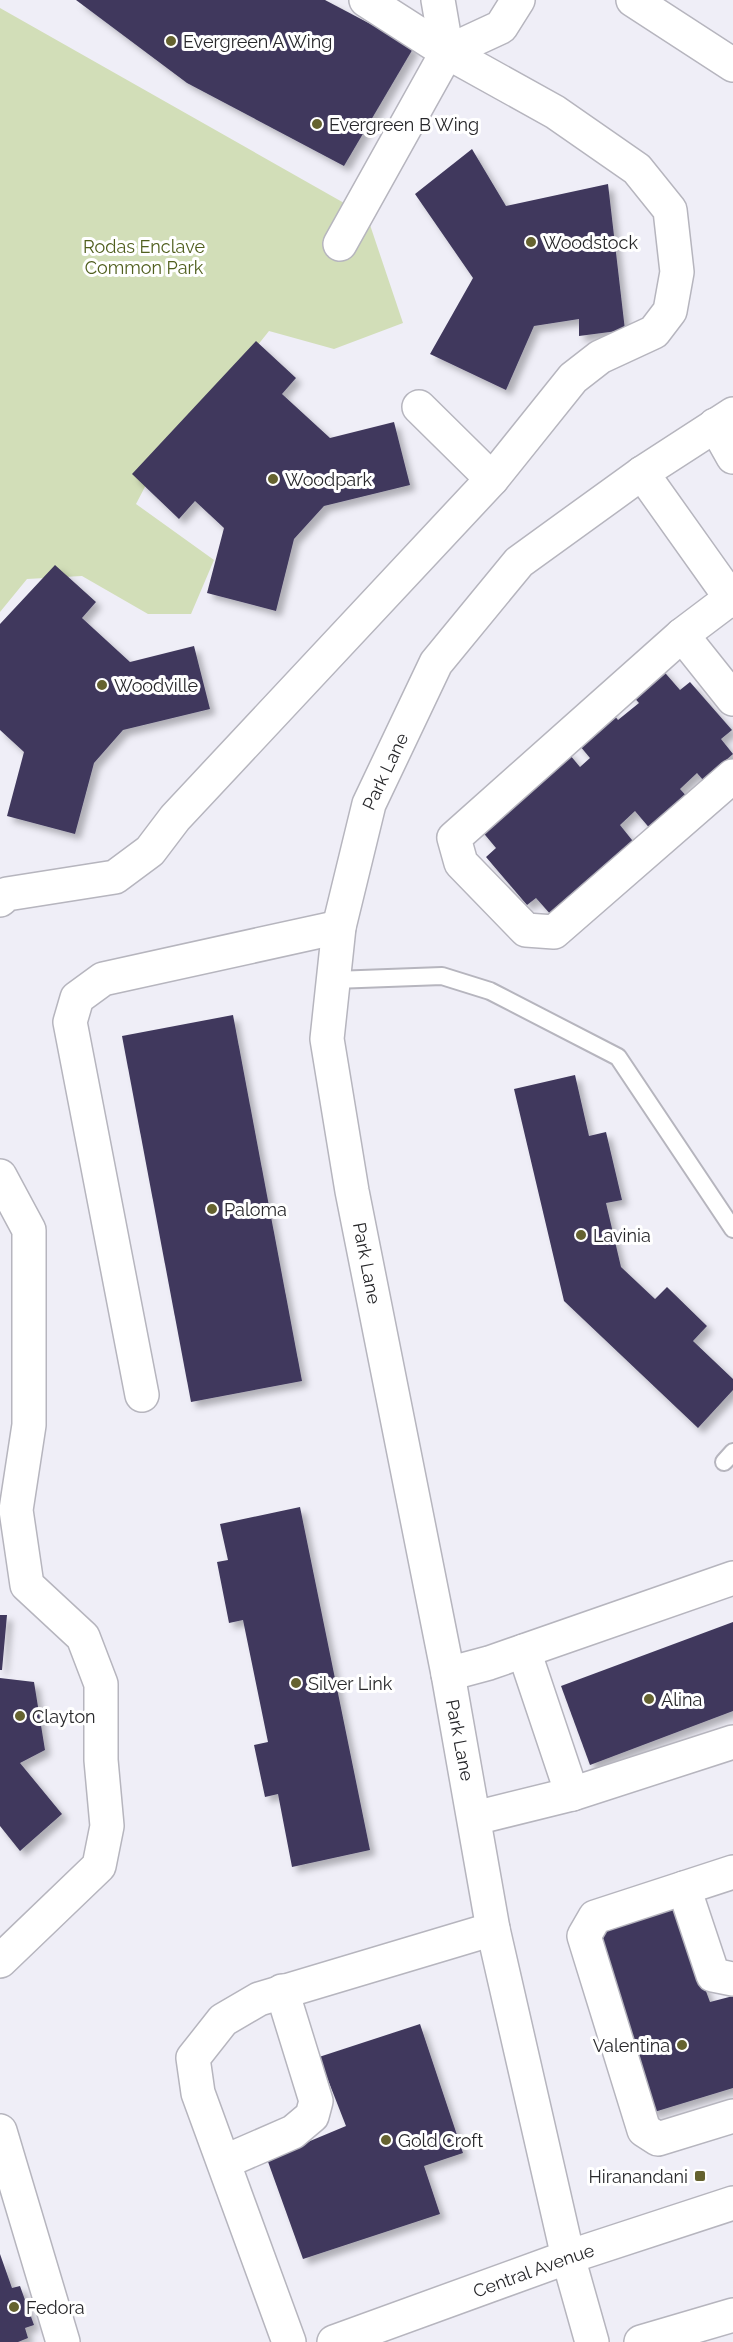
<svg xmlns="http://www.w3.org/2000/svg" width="733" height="2342" viewBox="0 0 733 2342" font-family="Raleway,sans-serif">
	<defs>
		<filter id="shadow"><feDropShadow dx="5.5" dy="5.5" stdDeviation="3" flood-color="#0004"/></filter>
	</defs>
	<rect width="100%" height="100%" fill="#efeef7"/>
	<path fill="#d2deb8" d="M0,8l367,208 36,107 -69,26 -65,-18 -52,65 -57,62 -24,46 78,56 -23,54h-43l-66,-38 -55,3 -27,33z"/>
	<g fill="#40395d" filter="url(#shadow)">
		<path d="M76,0h249l89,47 -70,119 -157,-83z"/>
		<path d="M472,149l34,57 102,-22 17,146 -46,6v-17l-45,7 -28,64 -76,-36 43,-76 -58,-84z"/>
		<path d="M256,341l40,37 -14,16 48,44 64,-16 16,63 -86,21 -30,33 -18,72 -69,-18 17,-65 -29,-27 -16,18 -47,-45z"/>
		<path d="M55,565l41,37 -14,16 48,44 64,-16 16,63 -87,21 -29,33 -19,71 -68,-18 17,-64 -24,-22v-106z"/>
		<path d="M660,667l20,23 10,-8 42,48 -11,9 12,15 -30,26 -6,-7 -17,16 9,10 -37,32 -17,-20 -15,14 16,20 -84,71 -16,-18 -9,7 -41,-48 10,-9 -20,-24 89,-75 15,18 10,-9 -15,-18 35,-30 8,10 21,-17 -9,-10z"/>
		<path d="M233,1015l69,366 -111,21 -69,-366z"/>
		<path d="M575,1075l14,61 17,-4 16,68 -16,3 15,64 34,32 12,-12 40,39 -14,15 40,38v11l-35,38 -134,-127 -50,-212z"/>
		<path d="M300,1507l70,343 -78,17 -14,-73 -13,3 -11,-52 14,-3 -25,-122 -14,3 -12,-61 11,-2 -8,-36z"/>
		<path d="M0,1615h7l-5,55h-2z"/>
		<path d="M733,1622v89l-143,54 -29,-79z"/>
		<path d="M0,1678l34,4 11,68 -25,13 42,51 -42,37 -20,-25z"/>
		<path d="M675,1908l35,94 23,-6v92l-82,25 -55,-184z"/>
		<path d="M420,2024l43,129 -39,13 16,48 -137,45 -36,-100 79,-33 -27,-69z"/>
		<path d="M0,2254l12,34 8,-2 14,39 -9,3 3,10 -10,4h-18z"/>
	</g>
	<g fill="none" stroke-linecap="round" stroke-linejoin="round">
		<g stroke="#b6b5be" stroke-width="20">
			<g id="service">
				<path d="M334,980l108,-4 48,15 128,66 115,172"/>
				<path d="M724,1462l9,-10"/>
			</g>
		</g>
		<g stroke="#b6b5be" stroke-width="36">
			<g id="minor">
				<path d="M438,0l9,52"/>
				<path d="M633,0l100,65"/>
				<path d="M340,244l107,-192 54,-25 17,-27"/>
				<path d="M419,407l73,72"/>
				<path d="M715,425l18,32"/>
				<path d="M642,473l91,128"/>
				<path d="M731,598l-49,37 -228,203 7,25 65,67 28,2 179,-156"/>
				<path d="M682,635l51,64"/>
				<path d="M0,900l7,-6 108,-17 35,-26 25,-33 317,-339 81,-101 27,-21 54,-25 16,-21 7,-39 -7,-62 -33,-41 -82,-57 -108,-60 -81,-52"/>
				<path d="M0,1176l29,54v195l-13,85 11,75 56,52 18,47v76l6,66 -8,40 -99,95"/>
				<path d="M142,1395l-72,-373 7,-24 26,-19 236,-52"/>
				<path d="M524,1651l48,143"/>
				<path d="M448,1674l41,-11 244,-85"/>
				<path d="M475,1818l97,-24 161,-52"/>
				<path d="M733,1872l-138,45 -11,19 60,194 14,9 75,-23"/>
				<path d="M684,1888l29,87 20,4"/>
				<path d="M0,2131l63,211"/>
				<path d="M224,2162l69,-30 19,-16 4,-15 -34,-110"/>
				<path d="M289,2342l-91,-249 -5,-35 30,-38 36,-21 234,-70"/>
				<path id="s1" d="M592,2342l-24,-85 -75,-328 -45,-255 -96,-483 -25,-152 12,-112 30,-123 67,-141 83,-101 123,-89 91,-59"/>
			</g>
		</g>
		<g stroke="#b6b5be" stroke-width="36">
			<g id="secondary">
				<path id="s2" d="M334,2342l234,-85 165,-54"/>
				<path d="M641,2342l92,-27"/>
			</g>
		</g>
		<use href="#service" stroke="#fff" stroke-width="16"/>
		<use href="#minor" stroke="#fff" stroke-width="33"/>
		<use href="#secondary" stroke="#fff" stroke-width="33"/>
	</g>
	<g fill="#65622f" stroke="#fff" stroke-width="2">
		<circle cx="171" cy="41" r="6"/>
		<circle cx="317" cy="124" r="6"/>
		<circle cx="531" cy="242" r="6"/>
		<circle cx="273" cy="479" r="6"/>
		<circle cx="102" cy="685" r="6"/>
		<circle cx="212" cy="1209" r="6"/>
		<circle cx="581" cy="1235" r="6"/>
		<circle cx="296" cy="1683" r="6"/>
		<circle cx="649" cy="1699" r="6"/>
		<circle cx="20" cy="1716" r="6"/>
		<circle cx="682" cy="2045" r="6"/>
		<circle cx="386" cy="2140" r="6"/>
		<rect x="694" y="2170" width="12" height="12" rx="3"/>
		<circle cx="14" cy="2307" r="6"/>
	</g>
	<g text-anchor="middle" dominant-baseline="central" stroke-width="6" stroke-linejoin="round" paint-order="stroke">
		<g font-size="18" fill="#28282b" stroke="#fff" text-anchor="start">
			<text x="183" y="41">Evergreen A Wing</text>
			<text x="329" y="124">Evergreen B Wing</text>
			<text x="543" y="242">Woodstock</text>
			<text x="285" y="479">Woodpark</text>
			<text x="114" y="685">Woodville</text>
			<text x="224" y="1209">Paloma</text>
			<text x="593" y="1235">Lavinia</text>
			<text x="308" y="1683">Silver Link</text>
			<text x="661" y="1699">Alina</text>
			<text x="32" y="1716">Clayton</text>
			<text x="670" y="2045" text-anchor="end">Valentina</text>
			<text x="398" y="2140">Gold Croft</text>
			<text x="688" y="2176" text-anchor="end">Hiranandani</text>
			<text x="26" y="2307">Fedora</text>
		</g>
		<g font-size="18" fill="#505f1e" stroke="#fff">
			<text x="144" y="246">Rodas Enclave<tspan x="144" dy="21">Common Park</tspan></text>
		</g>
		<g font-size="18" fill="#28282b" stroke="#fff">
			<text stroke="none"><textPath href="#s1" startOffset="1606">Park Lane</textPath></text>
			<text transform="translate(367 1263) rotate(79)">Park Lane</text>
			<text transform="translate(460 1740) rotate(79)">Park Lane</text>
			<text stroke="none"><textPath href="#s2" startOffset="212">Central Avenue</textPath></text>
		</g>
	</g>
</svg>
